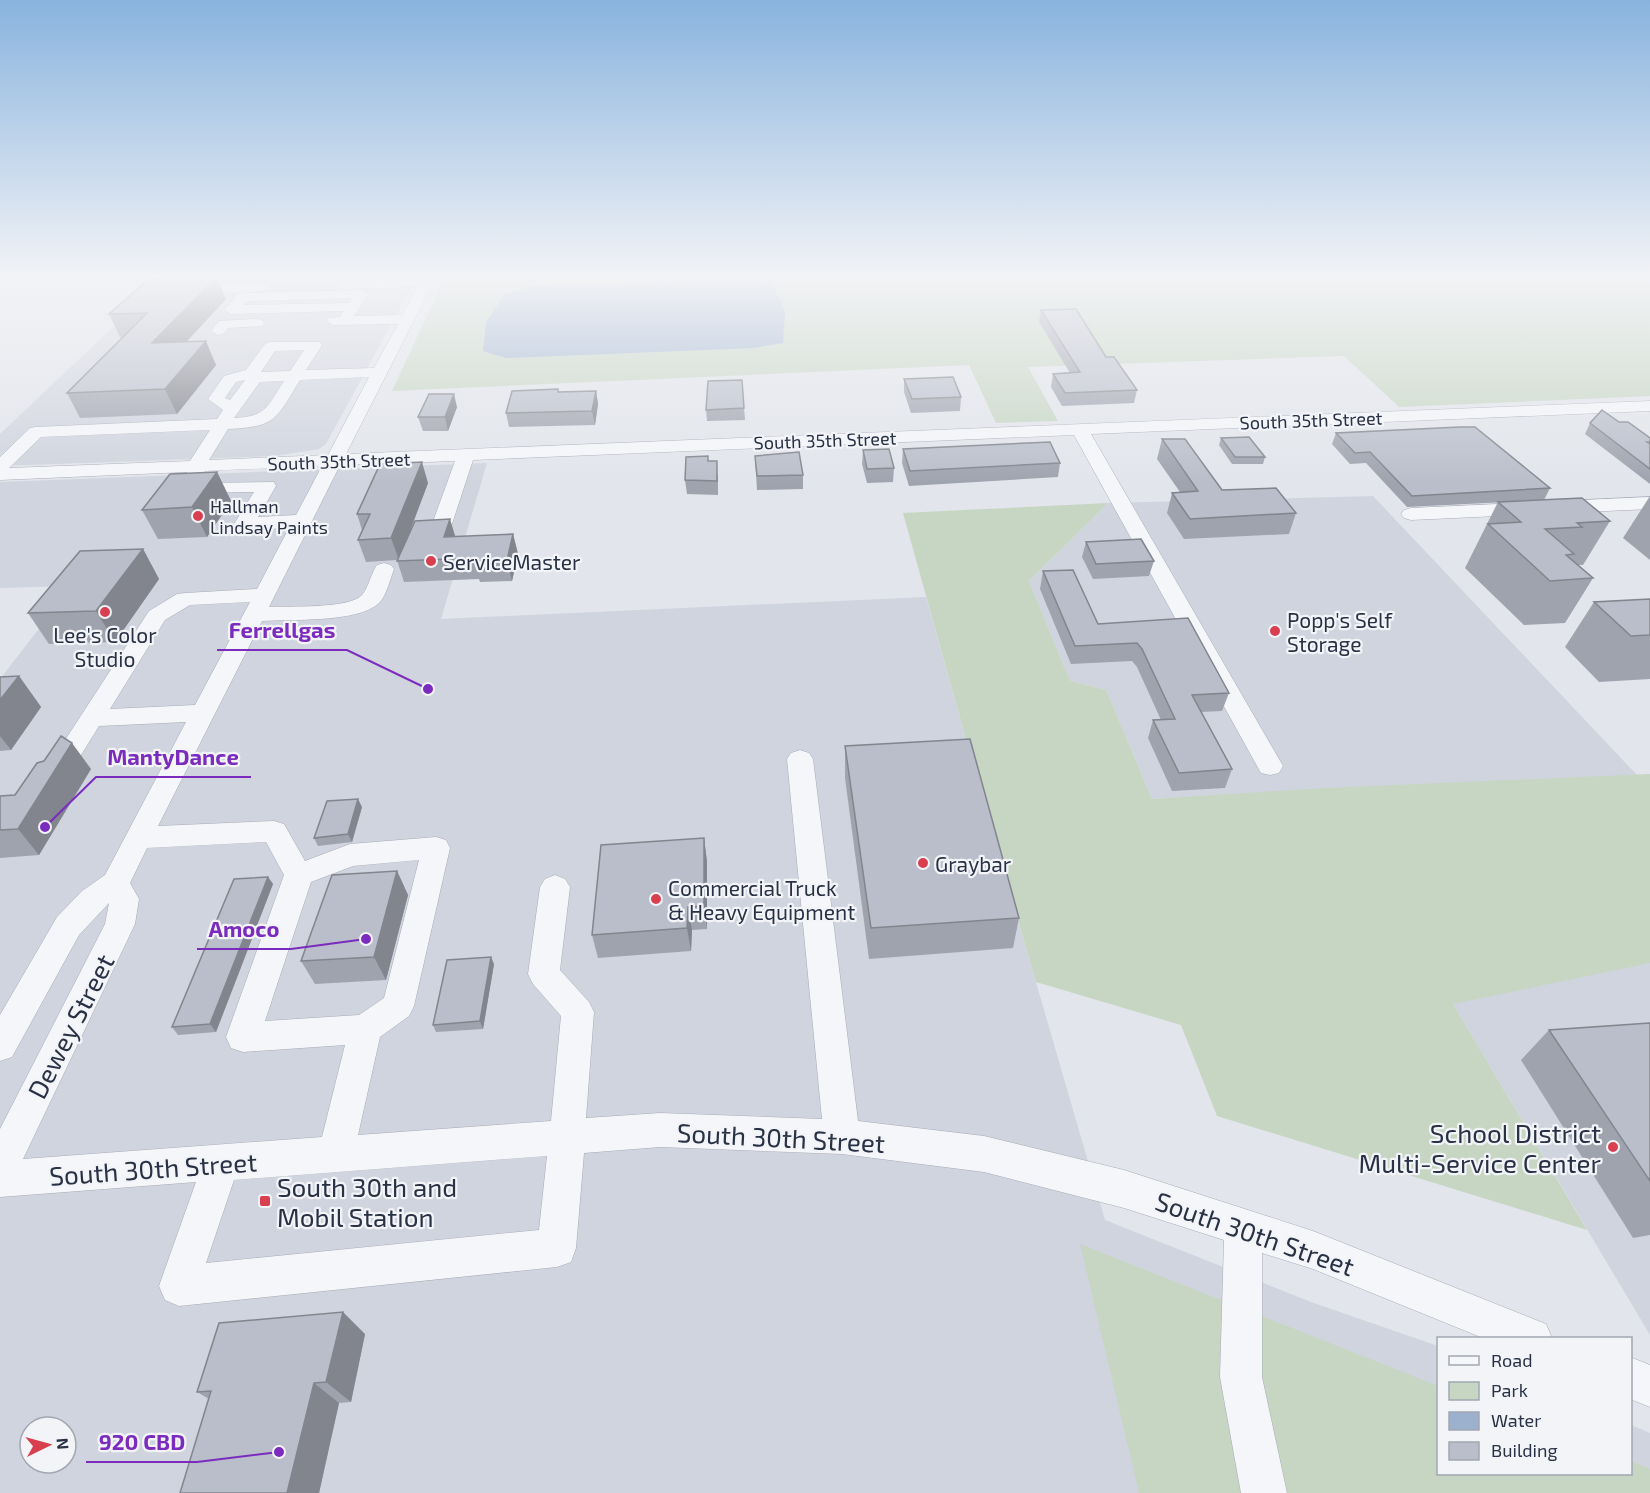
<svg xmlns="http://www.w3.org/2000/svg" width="1650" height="1493" viewBox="0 0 1650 1493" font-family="'Exo 2',sans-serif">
	<rect width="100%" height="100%" fill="#e2e5eb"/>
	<g fill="#d0d4de" fill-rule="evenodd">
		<path d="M168,275h250l-92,169 -7,5 -44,7 -275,10v-32z"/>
		<path d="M487,463l-46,156 485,-22 51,182 128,441 206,82 127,44v128h192l1,-49 19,8v60h-1650v-814l72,-93 -72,2v-106zM30,1427h36v36h-36z"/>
		<path d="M1373,496l264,279 13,-1v561l-325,-546 -173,10 -46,-109 -36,-9 -41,-100 79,-78z"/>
	</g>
	<g fill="#c6d6c3">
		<path d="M446,275h1187l17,9v112l-251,11 -55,-51 -316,11 30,54 -62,2 -27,-58 -577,26z"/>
		<path d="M1108,503l-79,78 41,100 36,9 46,109 173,-11 325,-14v189l-197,41 134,226 -370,-114 -36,-91 -145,-43 -59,-203 -74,-266z"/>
		<path d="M1080,1244l358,142v88h192l1,-13 19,8v24h-511z"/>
	</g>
	<path fill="#9bb1ce" d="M745,279l27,4 13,29 -2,31 -29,5 -248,10 -23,-7 3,-29 19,-28 28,-8z"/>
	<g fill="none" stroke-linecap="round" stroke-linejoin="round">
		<path stroke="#9bb1ce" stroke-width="4.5" d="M660,275v7"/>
		<g stroke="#a7abb6" stroke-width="1">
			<g id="minor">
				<path d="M205,275h13l-7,8h51l7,4c-9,9 -57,5 -71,2l-3,-4z"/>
				<path d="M424,275h13l-91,179 1304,-53v10l-559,23 192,332 -4,7 -9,2 -9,-2 -4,-7 -183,-331 -601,25 -22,67 -3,4h-14l-3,-4 24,-66 -115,4 -71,142c19,-1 81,2 93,-12 7,-8 9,-22 15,-30l7,-2 7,2 3,4c-4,10 -7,26 -15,34 -21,20 -88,16 -117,18l-104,205 116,-5 10,3 21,37 45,-17 86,-7 10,3 4,8 -36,158 -5,10 -29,21 -22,98 193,-14 10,-105 -28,-32 -5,-10 12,-87 5,-8 10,-4 10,4 5,8 -10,83 29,32 5,10 -8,106 74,-5 162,6 -35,-360 4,-6 9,-3 9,3 4,6 45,362 126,15 140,34 189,61 233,93 6,14h-69l-170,-69 -51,-16v124l25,116h-46l-21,-116 4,-137 -100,-32 -140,-36 -142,-18 -182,-7 -76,6 -8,95 -5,14 -14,5 -378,39 -14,-6 -6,-14 37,-104 -196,15v-68l105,-205 4,-21 -30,32 -67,122 -12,4v-46l57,-98 25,-26 23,-16 81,-153 -87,4 -34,55 -9,2 -9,-2 -4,-7 106,-163 28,-17 8,-1 72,-4 32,-61 -45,2 -7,-2 -3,-4 20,-32 -65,1 -2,-4v-17l-187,8v-23l30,-29 6,-1 181,-8 6,-9 -15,-11 16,-23 22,-6 19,-26 5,-2h50l2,3 -16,25 68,-2 24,-44 -65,1 -7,-4 2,-3 12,-1 3,-6 -112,3 -7,-4 14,-16 5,-1 119,-3 7,4 -15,22 48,-1 15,-28 -74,2 -7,-4 7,-4 78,-2zM352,298l-3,5 -106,2 4,-4zM304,350l-14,21 -29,1 14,-21zM369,377l-41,78 -119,5 19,-31c49,-2 48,-10 72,-49zM245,380l-15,20 -5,-2 11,-16zM284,381c-16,24 -17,36 -50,37l26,-36zM210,430l-20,31 -181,7 32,-31zM322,466l-26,49 -38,2 18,-31 -2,-4 -69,1v-12zM250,602l-55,103 -85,4 55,-89 25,-15zM266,842l18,33 -58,162 5,11 12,4 102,-7 -23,92 -299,22 112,-235 4,-25 -9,-16 17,-35zM419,860l-35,138 -25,17 -94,6 46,-139 42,-16zM547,1156l-8,74 -333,33 28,-83z"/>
				<path d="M257,319l5,1 2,3 -2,3 -34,2 -5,6 -5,1 -7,-4 8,-10z"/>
				<path d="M1650,497v12l-239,11 -7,-2 -3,-4 3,-4 7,-2z"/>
				<path d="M1630,1357l20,8v42l-20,-8z"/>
			</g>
		</g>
		<use href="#minor" fill="#f5f6f9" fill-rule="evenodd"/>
	</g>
	<g fill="#9fa3ae">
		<path d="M235,275h72l-2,2 -68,2z"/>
		<path d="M217,277l9,22 -40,43 30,23 -39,49 -97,4 -13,-25 56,-56h-3l-11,-23z"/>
		<path d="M1041,310l65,47 31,33 -3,13 -72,3 -11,-19 2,-13 17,-1 -31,-51z"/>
		<path d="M904,379l57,18 -1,14 -49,2 -7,-21z"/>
		<path d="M742,380l3,40 -38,1 -1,-11z"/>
		<path d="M596,391l2,13 -3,21 -86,2 -3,-14 53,-21z"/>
		<path d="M457,407l-9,24h-25l-5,-14z"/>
		<path d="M1619,422l31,16v46l-65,-50 5,-11z"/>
		<path d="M1336,433l214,55 -6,12 -137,7 -41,-44 -16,1 -18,-20z"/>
		<path d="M1221,438l44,19 -2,7h-31l-13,-19z"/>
		<path d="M1162,439l60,51 74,23 -7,21 -105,5 -17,-26 5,-20 8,-1 -23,-33z"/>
		<path d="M903,449l157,14 -2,14 -149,9 -7,-23z"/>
		<path d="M863,450l31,18 -1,14 -26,1 -5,-19z"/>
		<path d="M755,456l48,19v14l-46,1z"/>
		<path d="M708,461l10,14v20l-31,-1 -2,-14z"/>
		<path d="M217,472l14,29 -24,36 -49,2 -16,-29z"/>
		<path d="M428,483l-21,56 106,-5 5,20 -6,27 -32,1 -1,-3 -75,3 -7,-22 -31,2 -8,-22 4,-10 -5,-16z"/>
		<path d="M1650,496v64l-27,-22z"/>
		<path d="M1498,502l112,19 -27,44h-5l15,13 -28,45 -41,2 -59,-57z"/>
		<path d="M1086,542l68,19 -5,15 -56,3 -11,-22z"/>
		<path d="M143,549l16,30 -44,63 -66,2 -21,-31z"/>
		<path d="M1043,571l55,53 90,-6 41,75 -7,18 -21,1 31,57 -7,19 -53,3 -24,-53 5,-18h8l-24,-53 -5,-6 -61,3 -31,-75z"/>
		<path d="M1650,599v80l-51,3 -34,-35 29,-45z"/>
		<path d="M19,676l22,31 -30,43 -11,1v-74z"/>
		<path d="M845,746l174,172 -6,30 -144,11 -24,-181z"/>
		<path d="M44,761l47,8 -52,86 -39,3v-62l15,-1z"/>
		<path d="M362,807l-10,35 -34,4 -4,-8z"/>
		<path d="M704,838l3,24v67l-15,1 -1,21 -93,7 -6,-23z"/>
		<path d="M397,871l11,24 -22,85 -71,4 -14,-23z"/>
		<path d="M268,877l5,7 -57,148 -38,3 -6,-8z"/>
		<path d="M494,964l-11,65 -47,3 -3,-7z"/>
		<path d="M1650,1023v212l-17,3 -112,-178 28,-30z"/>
		<path d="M365,1334l-14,68 -12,1 -20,90h-139l29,-94 -12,-7z"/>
	</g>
	<g fill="#82858d">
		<path d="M217,277l9,22 -63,68 -11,-24z"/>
		<path d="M206,341l10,24 -39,49 -12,-25z"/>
		<path d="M596,391l2,13 -3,21 -3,-14z"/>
		<path d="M454,394l3,13 -9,24 -3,-14z"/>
		<path d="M422,462l6,21 -29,77 -8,-22z"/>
		<path d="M217,472l14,29 -24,36 -15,-30z"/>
		<path d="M450,519l6,20 -12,-2z"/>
		<path d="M513,534l5,20 -6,27 -5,-21z"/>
		<path d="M143,549l16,30 -44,63 -19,-31z"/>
		<path d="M19,676l22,31 -30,43 -11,-14v-36z"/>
		<path d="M72,743l19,26 -52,86 -21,-26z"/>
		<path d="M358,799l4,8 -10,35 -4,-8z"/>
		<path d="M704,838l3,24v67l-3,-23z"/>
		<path d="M397,871l11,24 -22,85 -12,-23z"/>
		<path d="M268,877l5,7 -57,148 -6,-8z"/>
		<path d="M688,907l4,23 -1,21 -4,-23z"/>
		<path d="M491,957l3,7 -11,65 -3,-8z"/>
		<path d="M343,1312l22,22 -14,68 -25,-20z"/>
		<path d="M314,1383l25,20 -20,90h-32z"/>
	</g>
	<g fill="#b9beca" stroke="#82858d" stroke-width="1.5">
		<path d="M217,277l-65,66 54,-2 -41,48 -98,4 80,-80 -38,1 40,-35z"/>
		<path d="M1076,309l30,48h8l23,33 -72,3 -12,-19 27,-2 -39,-62z"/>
		<path d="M953,377l8,20 -49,2 -8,-20z"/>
		<path d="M742,380l2,28 -38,2 2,-29z"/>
		<path d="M558,389v3l38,-1 -4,20 -86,2 6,-22z"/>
		<path d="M429,394h25l-9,23h-27z"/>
		<path d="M1602,410l17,12h9l22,16v4h-3l3,2v25l-60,-46z"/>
		<path d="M1460,427h15l75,61 -138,8 -42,-44 -15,1 -19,-20z"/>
		<path d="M1249,437l16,20h-30l-14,-19z"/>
		<path d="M1162,439h23l37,51 54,-2 20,25 -106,6 -18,-26 26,-2z"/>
		<path d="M1050,442l10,21 -150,8 -7,-22z"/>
		<path d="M889,449l5,19 -27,1 -4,-19z"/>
		<path d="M799,452l4,23 -46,1 -2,-20z"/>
		<path d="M708,456v5h9v20l-32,-1 1,-23z"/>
		<path d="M422,462l-31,76 -33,2 12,-26h-13l23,-50z"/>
		<path d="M217,472l-25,35 -50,3 28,-36z"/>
		<path d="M1582,498l28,23 -33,2 5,4 -37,2 29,25 -8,1 27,23 -43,3 -62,-57 33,-2 -23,-20z"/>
		<path d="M450,519l-6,18 69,-3 -6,26 -33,1 1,-3 -78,3 18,-40z"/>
		<path d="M1141,539l13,22 -58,3 -10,-22z"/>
		<path d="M143,549l-47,62 -68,2 52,-62z"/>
		<path d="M1073,570l25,54 90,-6 41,75 -37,2 40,74 -53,4 -26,-53 22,-1 -33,-70 -5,-6 -62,3 -32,-75z"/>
		<path d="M1650,599v36l-19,1 -37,-34z"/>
		<path d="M19,676l-19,24v-23z"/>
		<path d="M61,736l11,7 -54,86 -18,1v-34l15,-1 22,-32 7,-2z"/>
		<path d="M970,739l49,179 -148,10 -26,-182z"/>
		<path d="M358,799l-10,35 -34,4 13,-37z"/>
		<path d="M704,838v68l-16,1 -1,21 -95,7 9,-90z"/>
		<path d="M397,871l-23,86 -73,4 31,-86z"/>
		<path d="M268,877l-58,147 -38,3 62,-148z"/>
		<path d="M491,957l-11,64 -47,4 14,-65z"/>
		<path d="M1650,1023v158l-101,-151z"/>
		<path d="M343,1312l-17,70 -12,1 -27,110h-107l31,-102 -14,1 22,-69z"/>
	</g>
	<linearGradient id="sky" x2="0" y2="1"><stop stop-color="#89b3de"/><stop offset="0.57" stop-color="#f2f3f6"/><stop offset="1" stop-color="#f2f3f6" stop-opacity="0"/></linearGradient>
	<rect width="1650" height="484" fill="url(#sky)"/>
	<g fill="#d8404f" stroke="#f2f4f8" stroke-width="2">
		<circle cx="198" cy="516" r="6"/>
		<circle cx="431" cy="561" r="6"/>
		<circle cx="105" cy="612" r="6"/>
		<circle cx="1275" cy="631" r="6"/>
		<circle cx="923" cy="863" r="6"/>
		<circle cx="656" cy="899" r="6"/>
		<circle cx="1613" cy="1147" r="6"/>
		<rect x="259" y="1195" width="12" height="12" rx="3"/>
	</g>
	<g text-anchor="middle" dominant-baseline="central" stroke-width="4.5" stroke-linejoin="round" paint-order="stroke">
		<g font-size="18" fill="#293145" stroke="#f2f4f8">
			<text transform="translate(1311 420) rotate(-2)">South 35th Street</text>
			<text transform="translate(825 440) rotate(-2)">South 35th Street</text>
			<text transform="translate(339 461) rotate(-2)">South 35th Street</text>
		</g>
		<g font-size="18" fill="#293145" stroke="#f2f4f8" text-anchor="start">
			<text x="210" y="506">Hallman<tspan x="210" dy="21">Lindsay Paints</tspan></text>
		</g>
		<g font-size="21" fill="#293145" stroke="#f2f4f8" text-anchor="start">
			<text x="443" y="561">ServiceMaster</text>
			<text x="1287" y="619">Popp's Self<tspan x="1287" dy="24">Storage</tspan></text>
			<text x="105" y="634" text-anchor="middle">Lee's Color<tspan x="105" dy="24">Studio</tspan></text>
			<text x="935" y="863">Graybar</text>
			<text x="668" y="887">Commercial Truck<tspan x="668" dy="24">&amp; Heavy Equipment</tspan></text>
		</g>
		<g font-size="26" fill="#293145" stroke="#f2f4f8">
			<text transform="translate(70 1026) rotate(-63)">Dewey Street</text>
			<text transform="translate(781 1137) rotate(3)">South 30th Street</text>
			<text transform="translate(153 1168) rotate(-4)">South 30th Street</text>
			<text transform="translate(1255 1233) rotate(19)">South 30th Street</text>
		</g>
		<g font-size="26" fill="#293145" stroke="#f2f4f8" text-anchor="end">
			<text x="1601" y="1132">School District<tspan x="1601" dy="30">Multi-Service Center</tspan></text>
			<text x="277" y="1186" text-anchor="start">South 30th and<tspan x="277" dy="30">Mobil Station</tspan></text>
		</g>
	</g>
	<path fill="none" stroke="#7b2cbf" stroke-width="2" d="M428 689L347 650H217M45 827L96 777H251M366 939L291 949H197M279 1452L197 1462H86"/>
	<g fill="#7b2cbf" stroke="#f2f4f8" stroke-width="2">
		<circle cx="428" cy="689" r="6"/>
		<circle cx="45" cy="827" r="6"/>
		<circle cx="366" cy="939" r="6"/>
		<circle cx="279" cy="1452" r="6"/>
	</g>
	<g font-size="22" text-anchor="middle" font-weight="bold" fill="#7b2cbf" stroke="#f2f4f8" stroke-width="4.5" stroke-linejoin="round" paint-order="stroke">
		<text x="282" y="638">Ferrellgas</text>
		<text x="173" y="765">MantyDance</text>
		<text x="244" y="937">Amoco</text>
		<text x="142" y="1450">920 CBD</text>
	</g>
	<rect x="1437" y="1337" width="195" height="138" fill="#f2f4f8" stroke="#a2a6b0" stroke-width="1.5"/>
	<rect x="1449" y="1356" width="30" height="9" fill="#f5f6f9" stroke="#a2a6b0" stroke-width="1.5"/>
	<text x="1491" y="1367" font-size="18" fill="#293145">Road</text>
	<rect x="1449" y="1382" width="30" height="18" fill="#c6d6c3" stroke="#a2a6b0" stroke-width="1.5"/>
	<text x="1491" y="1397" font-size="18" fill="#293145">Park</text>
	<rect x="1449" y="1412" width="30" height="18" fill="#9bb1ce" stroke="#a2a6b0" stroke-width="1.5"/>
	<text x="1491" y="1427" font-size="18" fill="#293145">Water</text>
	<rect x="1449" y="1442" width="30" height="18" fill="#b9beca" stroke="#a2a6b0" stroke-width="1.5"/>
	<text x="1491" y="1457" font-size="18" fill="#293145">Building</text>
	<g transform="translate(48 1445) rotate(85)"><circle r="28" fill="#f2f4f8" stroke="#a2a6b0" stroke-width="1.5"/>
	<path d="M0-4.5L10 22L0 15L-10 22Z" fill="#d8404f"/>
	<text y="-9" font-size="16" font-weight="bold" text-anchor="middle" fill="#293145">N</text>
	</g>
</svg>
